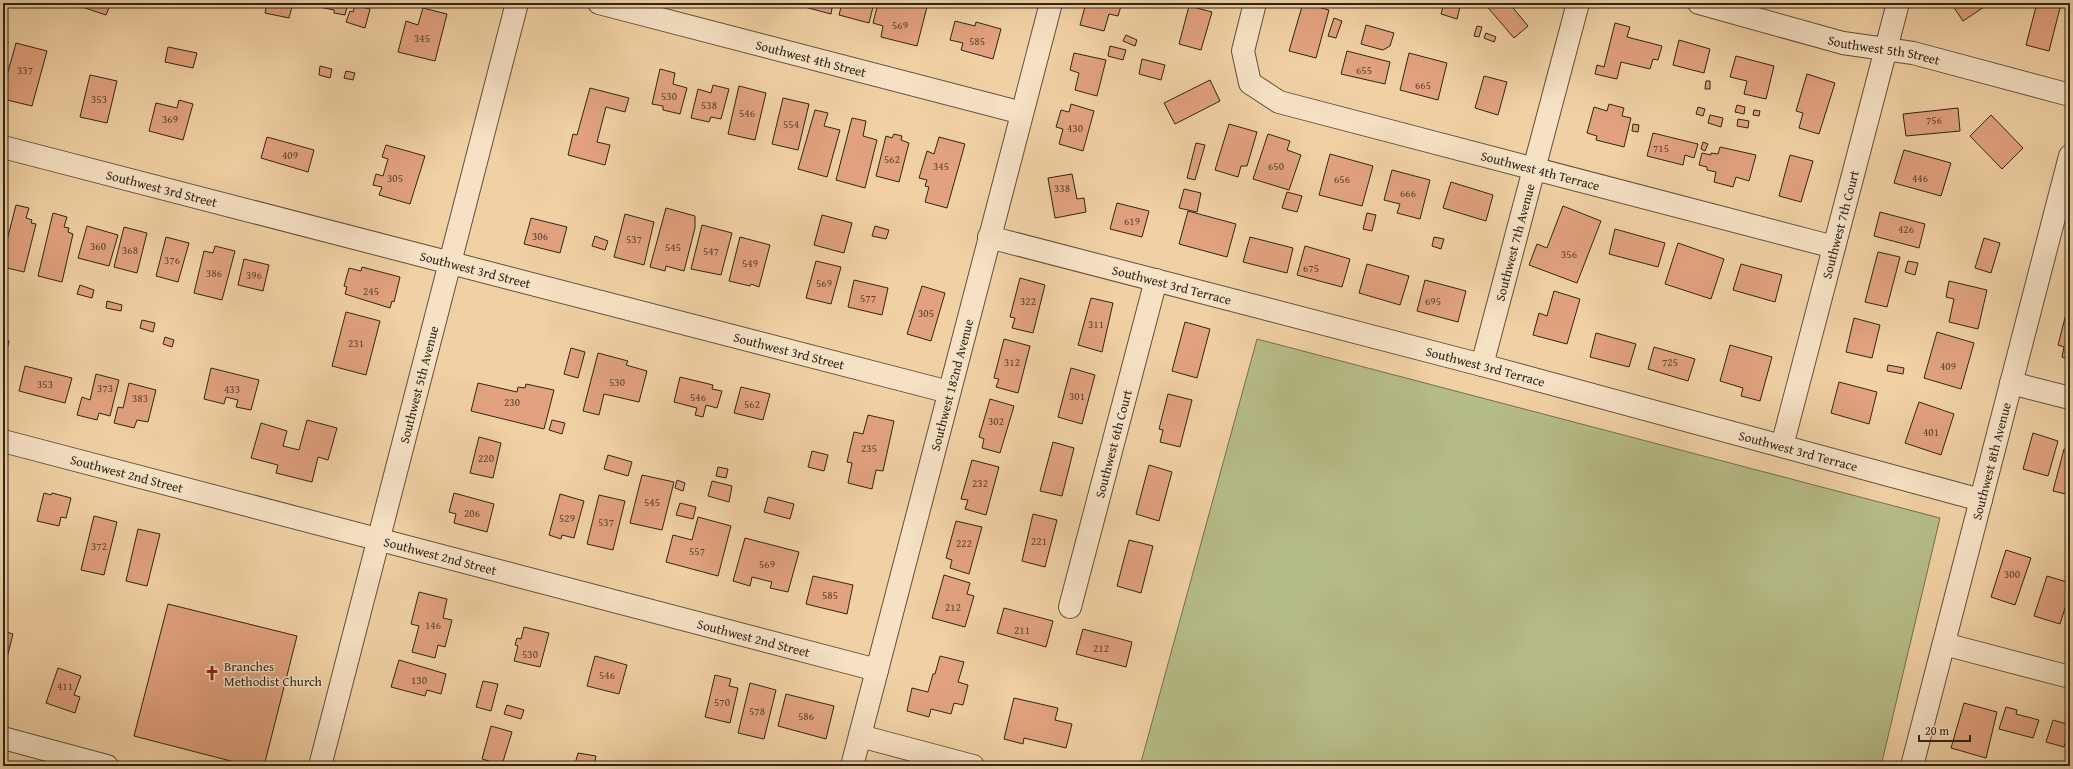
<svg xmlns="http://www.w3.org/2000/svg" width="2073" height="769" viewBox="0 0 2073 769" font-family="'Gentium Book Plus',serif">
	<rect width="100%" height="100%" fill="#f1d1a4"/>
	<filter id="stains"><feTurbulence type="fractalNoise" baseFrequency=".005" numOctaves="4"/><feColorMatrix values="0 0 0 0 .2 0 0 0 0 .09 0 0 0 0 .02 0 0 0 .5 -.17"/></filter>
	<radialGradient id="worn" r=".72"><stop offset=".6" stop-color="#630" stop-opacity="0"/><stop offset="1" stop-color="#630" stop-opacity=".3"/></radialGradient>
	<path fill="#b6bc88" stroke="#727052" d="M1257,339l683,179 -59,248h-741z"/>
	<g fill="#e2a27f" stroke="#2e251b">
		<path d="M87,3h24l-5,12 -21,-7z"/>
		<path d="M267,3h26l-4,15 -24,-5z"/>
		<path d="M309,3h39l-3,12 -11,-2v-3l-25,-5z"/>
		<path d="M798,3h35l-2,11 -34,-9z"/>
		<path d="M842,3h32l-5,20 -30,-8z"/>
		<path d="M878,3l17,3v-3h33l-11,43 -36,-9 2,-11 -10,-3z"/>
		<path d="M1086,3h36l-4,13 -9,-2 -5,17 -24,-6z"/>
		<path d="M1303,3l26,7 -13,48 -27,-7z"/>
		<path d="M1444,3h17l-4,16 -16,-5z"/>
		<path d="M1484,3h25l19,23 -14,12z"/>
		<path d="M1951,3h30l3,4 -21,14z"/>
		<path d="M2037,3l23,5 -11,43 -23,-6z"/>
		<path d="M355,5l15,4 -5,19 -19,-6 4,-11 3,1z"/>
		<path d="M1189,6l23,6 -11,38 -22,-6z"/>
		<path d="M423,8l24,6 -12,47 -37,-9 8,-31 12,4z"/>
		<path d="M1334,18l8,3 -6,17 -8,-2z"/>
		<path d="M955,21l20,5 1,-4 25,7 -8,30 -32,-9 2,-7 -13,-3z"/>
		<path d="M1615,23l15,4 -3,10 35,9 -4,14 -5,-1 -3,10 -29,-7 -4,17 -22,-5 2,-9 7,2z"/>
		<path d="M1366,25l28,8 -4,13 -7,4 -22,-6z"/>
		<path d="M1477,26l5,1 -3,10 -5,-1z"/>
		<path d="M1486,33l10,4 -2,5 -10,-4z"/>
		<path d="M1126,35l11,5 -2,6 -12,-5z"/>
		<path d="M3,40l5,2 -5,20z"/>
		<path d="M1679,40l31,9 -6,24 -31,-8z"/>
		<path d="M16,43l31,8 -15,55 -29,-7v-9z"/>
		<path d="M1110,46l16,4 -3,10 -15,-4z"/>
		<path d="M168,47l29,6 -4,15 -28,-6z"/>
		<path d="M1347,51l43,11 -5,22 -44,-10z"/>
		<path d="M1074,53l32,7 -9,36 -22,-6 4,-17 -9,-3z"/>
		<path d="M1409,53l38,10 -9,37 -38,-10z"/>
		<path d="M1736,56l38,10 -8,33 -22,-5 3,-13 -17,-4z"/>
		<path d="M1142,59l23,6 -4,15 -22,-6z"/>
		<path d="M320,66l12,3 -2,9 -11,-3z"/>
		<path d="M660,69l15,4 -2,11 14,4 -7,26 -17,-4v-4l-11,-2z"/>
		<path d="M346,71l9,2 -2,7 -9,-2z"/>
		<path d="M1807,74l28,9 -16,51 -20,-6 4,-15 -7,-2z"/>
		<path d="M90,75l27,6 -10,42 -27,-6z"/>
		<path d="M1484,76l23,6 -9,33 -23,-7z"/>
		<path d="M1210,80l10,21 -45,23 -11,-21z"/>
		<path d="M1706,81h4v8h-5z"/>
		<path d="M713,85l16,4 -8,30 -10,-2 -2,5 -18,-4 7,-29 13,4z"/>
		<path d="M739,86l27,7 -11,47 -27,-6z"/>
		<path d="M590,88l39,10 -4,14 -19,-5 -9,35 13,3 -5,20 -37,-10 5,-21 4,1z"/>
		<path d="M783,98l26,6 -11,46 -26,-6z"/>
		<path d="M179,100l14,4 -10,36 -34,-9 7,-28 21,5z"/>
		<path d="M1071,104l23,7 -11,40 -24,-7 4,-15 -7,-2 5,-17 8,2z"/>
		<path d="M1609,104l15,4 -2,8 9,2 -7,29 -28,-7 1,-4 -10,-3 7,-26 13,4z"/>
		<path d="M1737,105l8,2 -1,7 -9,-2z"/>
		<path d="M1698,107l7,2 -2,7 -7,-2z"/>
		<path d="M1958,108l2,23 -54,5 -3,-22z"/>
		<path d="M815,110l13,3 -4,13 16,4 -13,47 -29,-8z"/>
		<path d="M1754,110l6,1 -1,5 -6,-1z"/>
		<path d="M1710,115l13,3 -2,9 -13,-4z"/>
		<path d="M1991,115l32,33 -21,21 -32,-33z"/>
		<path d="M852,118l14,3 -3,15 14,4 -12,48 -29,-8z"/>
		<path d="M1738,119l11,2 -1,7 -11,-2z"/>
		<path d="M1229,124l28,8 -10,34h-6l-3,11 -23,-7z"/>
		<path d="M1633,124l6,1 -1,7 -6,-1z"/>
		<path d="M1653,133l45,11 -4,14 -9,-3 -2,10 -36,-9z"/>
		<path d="M894,134l8,2 -1,4 8,3 -10,39 -23,-6 10,-40 6,2z"/>
		<path d="M1268,134l22,7 -3,9 14,5 -12,35 -36,-11z"/>
		<path d="M267,137l47,13 -6,22 -47,-14z"/>
		<path d="M939,137l26,7 -18,64 -22,-6 4,-15 -4,-1 2,-6 -8,-2 8,-27 7,3z"/>
		<path d="M1703,142l5,2 -3,7 -4,-2z"/>
		<path d="M1196,143l9,2 -10,35 -8,-2z"/>
		<path d="M386,145l39,11 -15,48 -31,-9 3,-8 -9,-2 3,-11 7,2 5,-17 -6,-2z"/>
		<path d="M1720,147l36,8 -7,26 -13,-4 -3,10 -19,-5 2,-10 -9,-2v-3l-8,-2 3,-12 9,2v-2l7,1z"/>
		<path d="M1904,150l47,13 -10,33 -47,-13z"/>
		<path d="M1330,154l43,12 -11,40 -43,-11z"/>
		<path d="M1790,155l23,6 -12,41 -22,-6z"/>
		<path d="M1392,170l38,10 -10,39 -23,-6 3,-9 -16,-4z"/>
		<path d="M1072,174l5,25 7,-1 2,14 -31,6 -7,-40z"/>
		<path d="M1451,182l42,13 -7,26 -43,-13z"/>
		<path d="M1184,189l17,4 -4,19 -18,-4z"/>
		<path d="M1287,192l15,4 -5,16 -15,-4z"/>
		<path d="M1117,203l32,8 -7,26 -32,-8z"/>
		<path d="M16,205l13,3 -3,10 6,2 -1,3 5,1 -12,48 -21,-5v-11z"/>
		<path d="M1563,206l38,15 -24,62 -48,-18 8,-21 10,4z"/>
		<path d="M666,208l29,8v12l-11,43 -18,-5 -1,5 -15,-4z"/>
		<path d="M1188,211l48,13 -9,33 -48,-13z"/>
		<path d="M1880,212l45,12 -6,24 -45,-12z"/>
		<path d="M53,213l14,4 -3,10 5,1 -1,4 5,2 -11,48 -24,-6z"/>
		<path d="M1367,213l9,2 -4,16 -9,-2z"/>
		<path d="M625,214l29,8 -10,43 -30,-8z"/>
		<path d="M822,215l30,8 -8,30 -30,-8z"/>
		<path d="M531,218l36,9 -7,26 -36,-9z"/>
		<path d="M702,225l30,8 -11,42 -30,-6z"/>
		<path d="M87,226l31,9 -9,31 -31,-8z"/>
		<path d="M875,226l14,4 -3,9 -14,-3z"/>
		<path d="M124,227l23,6 -10,40 -23,-6z"/>
		<path d="M1615,229l50,14 -7,24 -49,-13z"/>
		<path d="M595,236l13,5 -3,9 -13,-4z"/>
		<path d="M166,237l23,6 -11,39 -22,-6z"/>
		<path d="M740,237l30,8 -11,42 -8,-3 -1,2 -21,-5z"/>
		<path d="M1250,237l43,11 -6,25 -44,-11z"/>
		<path d="M1434,237l10,2 -3,10 -9,-3z"/>
		<path d="M1984,238l16,5 -9,30 -16,-5z"/>
		<path d="M1678,243l46,16 -13,40 -46,-15z"/>
		<path d="M215,246l20,5 -13,49 -28,-7 10,-42 9,2z"/>
		<path d="M1305,246l45,13 -8,28 -45,-12z"/>
		<path d="M1878,252l22,5 -13,50 -22,-5z"/>
		<path d="M244,259l25,6 -6,26 -25,-6z"/>
		<path d="M816,261l25,6 -10,37 -25,-6z"/>
		<path d="M1908,261l10,2 -3,12 -10,-3z"/>
		<path d="M1367,264l42,12 -9,29 -41,-12z"/>
		<path d="M1741,264l41,11 -7,27 -42,-12z"/>
		<path d="M362,267l38,10 -6,25 -2,-1 -2,7 -45,-14 2,-7 -3,-1 5,-18 12,3z"/>
		<path d="M1020,278l25,7 -12,48 -21,-5 3,-10 -5,-1z"/>
		<path d="M854,280l34,8 -6,27 -34,-8z"/>
		<path d="M1425,280l41,11 -8,31 -41,-11z"/>
		<path d="M1949,281l38,9 -9,39 -29,-7 5,-23 -8,-2z"/>
		<path d="M80,285l14,5 -2,8 -15,-4z"/>
		<path d="M922,286l23,7 -14,48 -24,-7z"/>
		<path d="M1554,291l26,8 -13,45 -34,-9 6,-22 8,3z"/>
		<path d="M1091,298l22,5 -11,49 -24,-7z"/>
		<path d="M107,301l15,4 -1,6 -15,-3z"/>
		<path d="M346,312l34,9 -14,54 -34,-9z"/>
		<path d="M2066,314l4,1v45l-8,-3 2,-10 -6,-2z"/>
		<path d="M1854,318l26,7 -8,33 -26,-6z"/>
		<path d="M142,320l13,3 -2,9 -13,-4z"/>
		<path d="M1185,322l25,7 -13,49 -25,-7z"/>
		<path d="M1937,332l37,11 -13,46 -37,-11z"/>
		<path d="M1596,333l40,11 -7,23 -39,-10z"/>
		<path d="M165,337l9,3 -2,7 -9,-3z"/>
		<path d="M3,339l6,2 -6,27z"/>
		<path d="M1004,339l26,7 -12,47 -22,-6 3,-8 -5,-1z"/>
		<path d="M1730,345l42,12 -12,44 -19,-5 2,-8 -23,-7z"/>
		<path d="M1654,347l41,12 -7,22 -40,-12z"/>
		<path d="M571,348l14,4 -7,26 -14,-4z"/>
		<path d="M598,353l30,8 -2,4 21,6 -8,31 -35,-8 -5,21 -16,-4z"/>
		<path d="M1888,365l16,3 -1,6 -16,-3z"/>
		<path d="M25,366l47,12 -7,25 -46,-12z"/>
		<path d="M211,368l48,12 -8,30 -15,-3 2,-7 -12,-3 -2,7 -20,-5z"/>
		<path d="M1071,368l24,7 -13,49 -24,-7z"/>
		<path d="M96,374l23,6 -9,36 -11,-3 -2,7 -20,-5 5,-18 8,3z"/>
		<path d="M680,377l33,8 -1,4 10,2 -5,17 -11,-3 -3,12 -8,-2 2,-7 -23,-6z"/>
		<path d="M1839,382l38,10 -8,32 -38,-11z"/>
		<path d="M129,383l27,7 -8,32 -11,-2 -3,8 -20,-5 4,-16 5,1z"/>
		<path d="M478,383l39,9 1,-5 7,1 1,-4 28,6 -10,39 -73,-18z"/>
		<path d="M741,387l29,7 -7,26 -29,-7z"/>
		<path d="M1168,394l24,6 -12,47 -20,-5 3,-12 -4,-1z"/>
		<path d="M990,399l24,7 -14,47 -18,-5 2,-9 -5,-2z"/>
		<path d="M1919,402l35,12 -13,41 -36,-12z"/>
		<path d="M868,415l26,6 -11,50 -7,-1 -4,19 -24,-6 4,-20 -5,-1 7,-30 9,2z"/>
		<path d="M307,420l30,8 -9,32 -10,-3 -6,25 -36,-9 2,-8 -27,-7 10,-35 26,8 -4,15 16,4z"/>
		<path d="M552,420l13,3 -3,11 -13,-4z"/>
		<path d="M2033,433l25,8 -10,35 -25,-7z"/>
		<path d="M479,437l22,6 -8,35 -23,-5z"/>
		<path d="M1053,442l21,6 -12,48 -22,-5z"/>
		<path d="M2064,449l6,2v44l-17,-4z"/>
		<path d="M812,451l16,4 -4,16 -16,-4z"/>
		<path d="M608,455l24,7 -4,14 -24,-7z"/>
		<path d="M972,460l27,7 -13,48 -21,-6 3,-9 -7,-1z"/>
		<path d="M1149,465l23,7 -13,49 -23,-7z"/>
		<path d="M718,467l10,2 -2,9 -10,-2z"/>
		<path d="M642,475l32,7 -12,48 -32,-7z"/>
		<path d="M677,480l8,3 -2,8 -8,-3z"/>
		<path d="M712,481l20,5 -3,16 -21,-6z"/>
		<path d="M44,493l7,2 1,-2 19,5 -5,20 -5,-1 -2,9 -22,-5z"/>
		<path d="M454,493l40,11 -7,28 -33,-9 2,-9 -7,-2z"/>
		<path d="M560,494l24,7 -10,37 -12,-3 -1,4 -12,-4z"/>
		<path d="M599,495l26,6 -12,49 -26,-6z"/>
		<path d="M768,497l26,7 -4,15 -26,-7z"/>
		<path d="M680,503l16,4 -3,12 -17,-4z"/>
		<path d="M1033,514l24,6 -12,47 -23,-6z"/>
		<path d="M94,516l23,6 -13,53 -23,-5z"/>
		<path d="M698,517l33,9 -13,50 -52,-14 7,-27 19,5z"/>
		<path d="M956,521l26,6 -13,47 -19,-6 2,-8 -6,-2z"/>
		<path d="M138,529l22,5 -13,52 -21,-5z"/>
		<path d="M745,538l54,14 -11,40 -18,-4 2,-6 -20,-5 -2,9 -17,-5z"/>
		<path d="M1129,540l24,6 -12,47 -24,-7z"/>
		<path d="M2006,550l25,8 -16,47 -24,-8z"/>
		<path d="M944,575l26,8 -3,11 7,2 -9,31 -33,-9z"/>
		<path d="M813,576l40,9 -6,29 -41,-10z"/>
		<path d="M2047,576l23,7v9l-10,32 -26,-8z"/>
		<path d="M419,592l28,7 -4,19 9,2 -7,27 -7,-2 -3,13 -23,-6 7,-26 -8,-2z"/>
		<path d="M168,604l129,32 -33,130h-14l-116,-30z"/>
		<path d="M1004,608l49,13 -7,26 -49,-14z"/>
		<path d="M524,627l25,6 -9,34 -26,-6 4,-15 -3,-1 2,-7 4,1z"/>
		<path d="M1083,629l49,13 -6,25 -50,-13z"/>
		<path d="M3,631l10,3 -10,40z"/>
		<path d="M595,656l32,9 -8,29 -32,-8z"/>
		<path d="M940,656l24,6 -6,20 10,3 -5,20 -9,-2 -3,11 -20,-5 -2,8 -22,-6 5,-23 16,4 5,-18h2z"/>
		<path d="M399,660l47,14 -5,20 -14,-4 -2,6 -34,-9z"/>
		<path d="M58,668l23,8 -7,19 6,2 -5,16 -29,-10z"/>
		<path d="M715,675l16,4 -2,7 9,2 -8,35 -25,-6z"/>
		<path d="M483,681l15,3 -7,27 -15,-4z"/>
		<path d="M750,683l26,7 -12,49 -26,-6z"/>
		<path d="M786,694l48,12 -8,33 -48,-13z"/>
		<path d="M1014,698l44,10 -3,12 17,4 -6,24 -42,-10 -1,6 -19,-5z"/>
		<path d="M1964,703l33,9 -11,46 -35,-10z"/>
		<path d="M507,705l17,5 -3,9 -17,-5z"/>
		<path d="M2006,707l11,3 -1,4 23,6 -6,18 -34,-9z"/>
		<path d="M2053,720l17,5 -6,22 -18,-5z"/>
		<path d="M491,726l21,6 -10,33 -20,-6z"/>
		<path d="M578,753l18,3 -2,10 -19,-2z"/>
	</g>
	<g fill="none" stroke-linecap="round" stroke-linejoin="round">
		<g stroke="#5f503d" stroke-width="24">
			<g id="minor">
				<path id="s1" d="M599,3l423,110"/>
				<path id="s2" d="M1255,3l-12,48 7,32 29,19 555,145"/>
				<path id="s3" d="M1699,3l144,40 70,10 157,42"/>
				<path id="s4" d="M3,147l946,245"/>
				<path id="s5" d="M989,237l493,128 499,135"/>
				<path id="s6" d="M1482,365l96,-362"/>
				<path d="M2011,383l59,15"/>
				<path id="s7" d="M3,441l874,229"/>
				<path id="s8" d="M1782,446l116,-443"/>
				<path id="s9" d="M1070,607l86,-327"/>
				<path d="M1944,644l126,33"/>
				<path d="M860,736l113,30"/>
				<path d="M3,738l104,28"/>
				<path id="s10" d="M320,766l197,-763"/>
				<path id="s11" d="M852,766l199,-763"/>
				<path id="s12" d="M1912,766l158,-610"/>
			</g>
		</g>
		<use href="#minor" stroke="#f6e1c4" stroke-width="22"/>
	</g>
	<defs>
		<g id="church-bare" transform="scale(1.2)"><path d="M-1.2-6h2.4v3.5h3.3v2.4h-3.3V6h-2.4V-.1h-3.3v-2.4h3.3Z" fill="#8f2418" stroke="#f6e1c4" stroke-width="2.5" paint-order="stroke"/></g>
	</defs>
	<g fill-rule="evenodd">
		<use href="#church-bare" x="212" y="673"/>
	</g>
	<g text-anchor="middle" dominant-baseline="central" stroke-width="3" stroke-linejoin="round" paint-order="stroke">
		<g font-size="11" fill="#5b4434">
			<text x="900" y="25">569</text>
			<text x="422" y="38">345</text>
			<text x="977" y="41">585</text>
			<text x="25" y="70">337</text>
			<text x="1364" y="70">655</text>
			<text x="1423" y="85">665</text>
			<text x="669" y="96">530</text>
			<text x="99" y="99">353</text>
			<text x="709" y="105">538</text>
			<text x="747" y="113">546</text>
			<text x="170" y="119">369</text>
			<text x="1934" y="120">756</text>
			<text x="791" y="124">554</text>
			<text x="1075" y="128">430</text>
			<text x="1661" y="148">715</text>
			<text x="290" y="155">409</text>
			<text x="892" y="159">562</text>
			<text x="941" y="166">345</text>
			<text x="1276" y="166">650</text>
			<text x="395" y="178">305</text>
			<text x="1920" y="178">446</text>
			<text x="1342" y="179">656</text>
			<text x="1062" y="188">338</text>
			<text x="1408" y="193">666</text>
			<text x="1132" y="221">619</text>
			<text x="1906" y="229">426</text>
			<text x="540" y="236">306</text>
			<text x="634" y="239">537</text>
			<text x="98" y="246">360</text>
			<text x="673" y="247">545</text>
			<text x="130" y="250">368</text>
			<text x="711" y="251">547</text>
			<text x="1569" y="254">356</text>
			<text x="172" y="260">376</text>
			<text x="750" y="263">549</text>
			<text x="1311" y="268">675</text>
			<text x="214" y="273">386</text>
			<text x="254" y="275">396</text>
			<text x="824" y="283">569</text>
			<text x="371" y="291">245</text>
			<text x="868" y="298">577</text>
			<text x="1028" y="301">322</text>
			<text x="1433" y="301">695</text>
			<text x="926" y="313">305</text>
			<text x="1096" y="324">311</text>
			<text x="356" y="343">231</text>
			<text x="1012" y="362">312</text>
			<text x="1670" y="362">725</text>
			<text x="1948" y="366">409</text>
			<text x="617" y="382">530</text>
			<text x="45" y="384">353</text>
			<text x="105" y="388">373</text>
			<text x="232" y="389">433</text>
			<text x="1077" y="396">301</text>
			<text x="698" y="397">546</text>
			<text x="140" y="398">383</text>
			<text x="512" y="402">230</text>
			<text x="752" y="404">562</text>
			<text x="996" y="421">302</text>
			<text x="1931" y="432">401</text>
			<text x="869" y="448">235</text>
			<text x="486" y="458">220</text>
			<text x="980" y="483">232</text>
			<text x="652" y="502">545</text>
			<text x="472" y="513">206</text>
			<text x="567" y="518">529</text>
			<text x="606" y="522">537</text>
			<text x="1039" y="541">221</text>
			<text x="964" y="543">222</text>
			<text x="99" y="546">372</text>
			<text x="697" y="551">557</text>
			<text x="767" y="564">569</text>
			<text x="2012" y="574">300</text>
			<text x="830" y="595">585</text>
			<text x="953" y="607">212</text>
			<text x="433" y="625">146</text>
			<text x="1022" y="630">211</text>
			<text x="1101" y="648">212</text>
			<text x="530" y="654">530</text>
			<text x="607" y="675">546</text>
			<text x="419" y="680">130</text>
			<text x="65" y="686">411</text>
			<text x="722" y="702">570</text>
			<text x="757" y="711">578</text>
			<text x="806" y="716">586</text>
		</g>
		<g font-size="13" fill="#2e251b" stroke="#f6e1c4">
			<text stroke="none"><textPath href="#s3" startOffset="191">Southwest 5th Street</textPath></text>
			<text stroke="none"><textPath href="#s1" startOffset="219">Southwest 4th Street</textPath></text>
			<text stroke="none"><textPath href="#s2" startOffset="387">Southwest 4th Terrace</textPath></text>
			<text stroke="none"><textPath href="#s4" startOffset="164">Southwest 3rd Street</textPath></text>
			<text stroke="none"><textPath href="#s8" startOffset="229">Southwest 7th Court</textPath></text>
			<text stroke="none"><textPath href="#s6" startOffset="127">Southwest 7th Avenue</textPath></text>
			<text stroke="none"><textPath href="#s4" startOffset="488">Southwest 3rd Street</textPath></text>
			<text stroke="none"><textPath href="#s5" startOffset="189">Southwest 3rd Terrace</textPath></text>
			<text stroke="none"><textPath href="#s4" startOffset="812">Southwest 3rd Street</textPath></text>
			<text stroke="none"><textPath href="#s5" startOffset="513">Southwest 3rd Terrace</textPath></text>
			<text stroke="none"><textPath href="#s11" startOffset="394">Southwest 182nd Avenue</textPath></text>
			<text stroke="none"><textPath href="#s10" startOffset="394">Southwest 5th Avenue</textPath></text>
			<text stroke="none"><textPath href="#s9" startOffset="169">Southwest 6th Court</textPath></text>
			<text stroke="none"><textPath href="#s5" startOffset="837">Southwest 3rd Terrace</textPath></text>
			<text stroke="none"><textPath href="#s12" startOffset="315">Southwest 8th Avenue</textPath></text>
			<text stroke="none"><textPath href="#s7" startOffset="128">Southwest 2nd Street</textPath></text>
			<text stroke="none"><textPath href="#s7" startOffset="452">Southwest 2nd Street</textPath></text>
			<text stroke="none"><textPath href="#s7" startOffset="776">Southwest 2nd Street</textPath></text>
		</g>
		<g font-size="13" fill="#2e251b" stroke="#f6e1c4" text-anchor="start">
			<text x="224" y="666">Branches<tspan x="224" dy="15">Methodist Church</tspan></text>
		</g>
	</g>
	<rect width="2073" height="769" fill="none" stroke="#f1d1a4" stroke-width="16"/>
	<rect x="4" y="4" width="2065" height="761" fill="none" stroke="#2e251b" stroke-width="2"/>
	<rect x="8" y="8" width="2057" height="753" fill="none" stroke="#2e251b"/>
	<path d="M1919 735v6h51v-6" fill="none" stroke="#2e251b" stroke-width="2"/>
	<text x="1925" y="735" font-size="12" fill="#2e251b" stroke="#f6e1c4" stroke-width="3" paint-order="stroke">20 m</text>
	<rect width="100%" height="100%" filter="url(#stains)"/>
	<rect width="100%" height="100%" fill="url(#worn)"/>
</svg>
